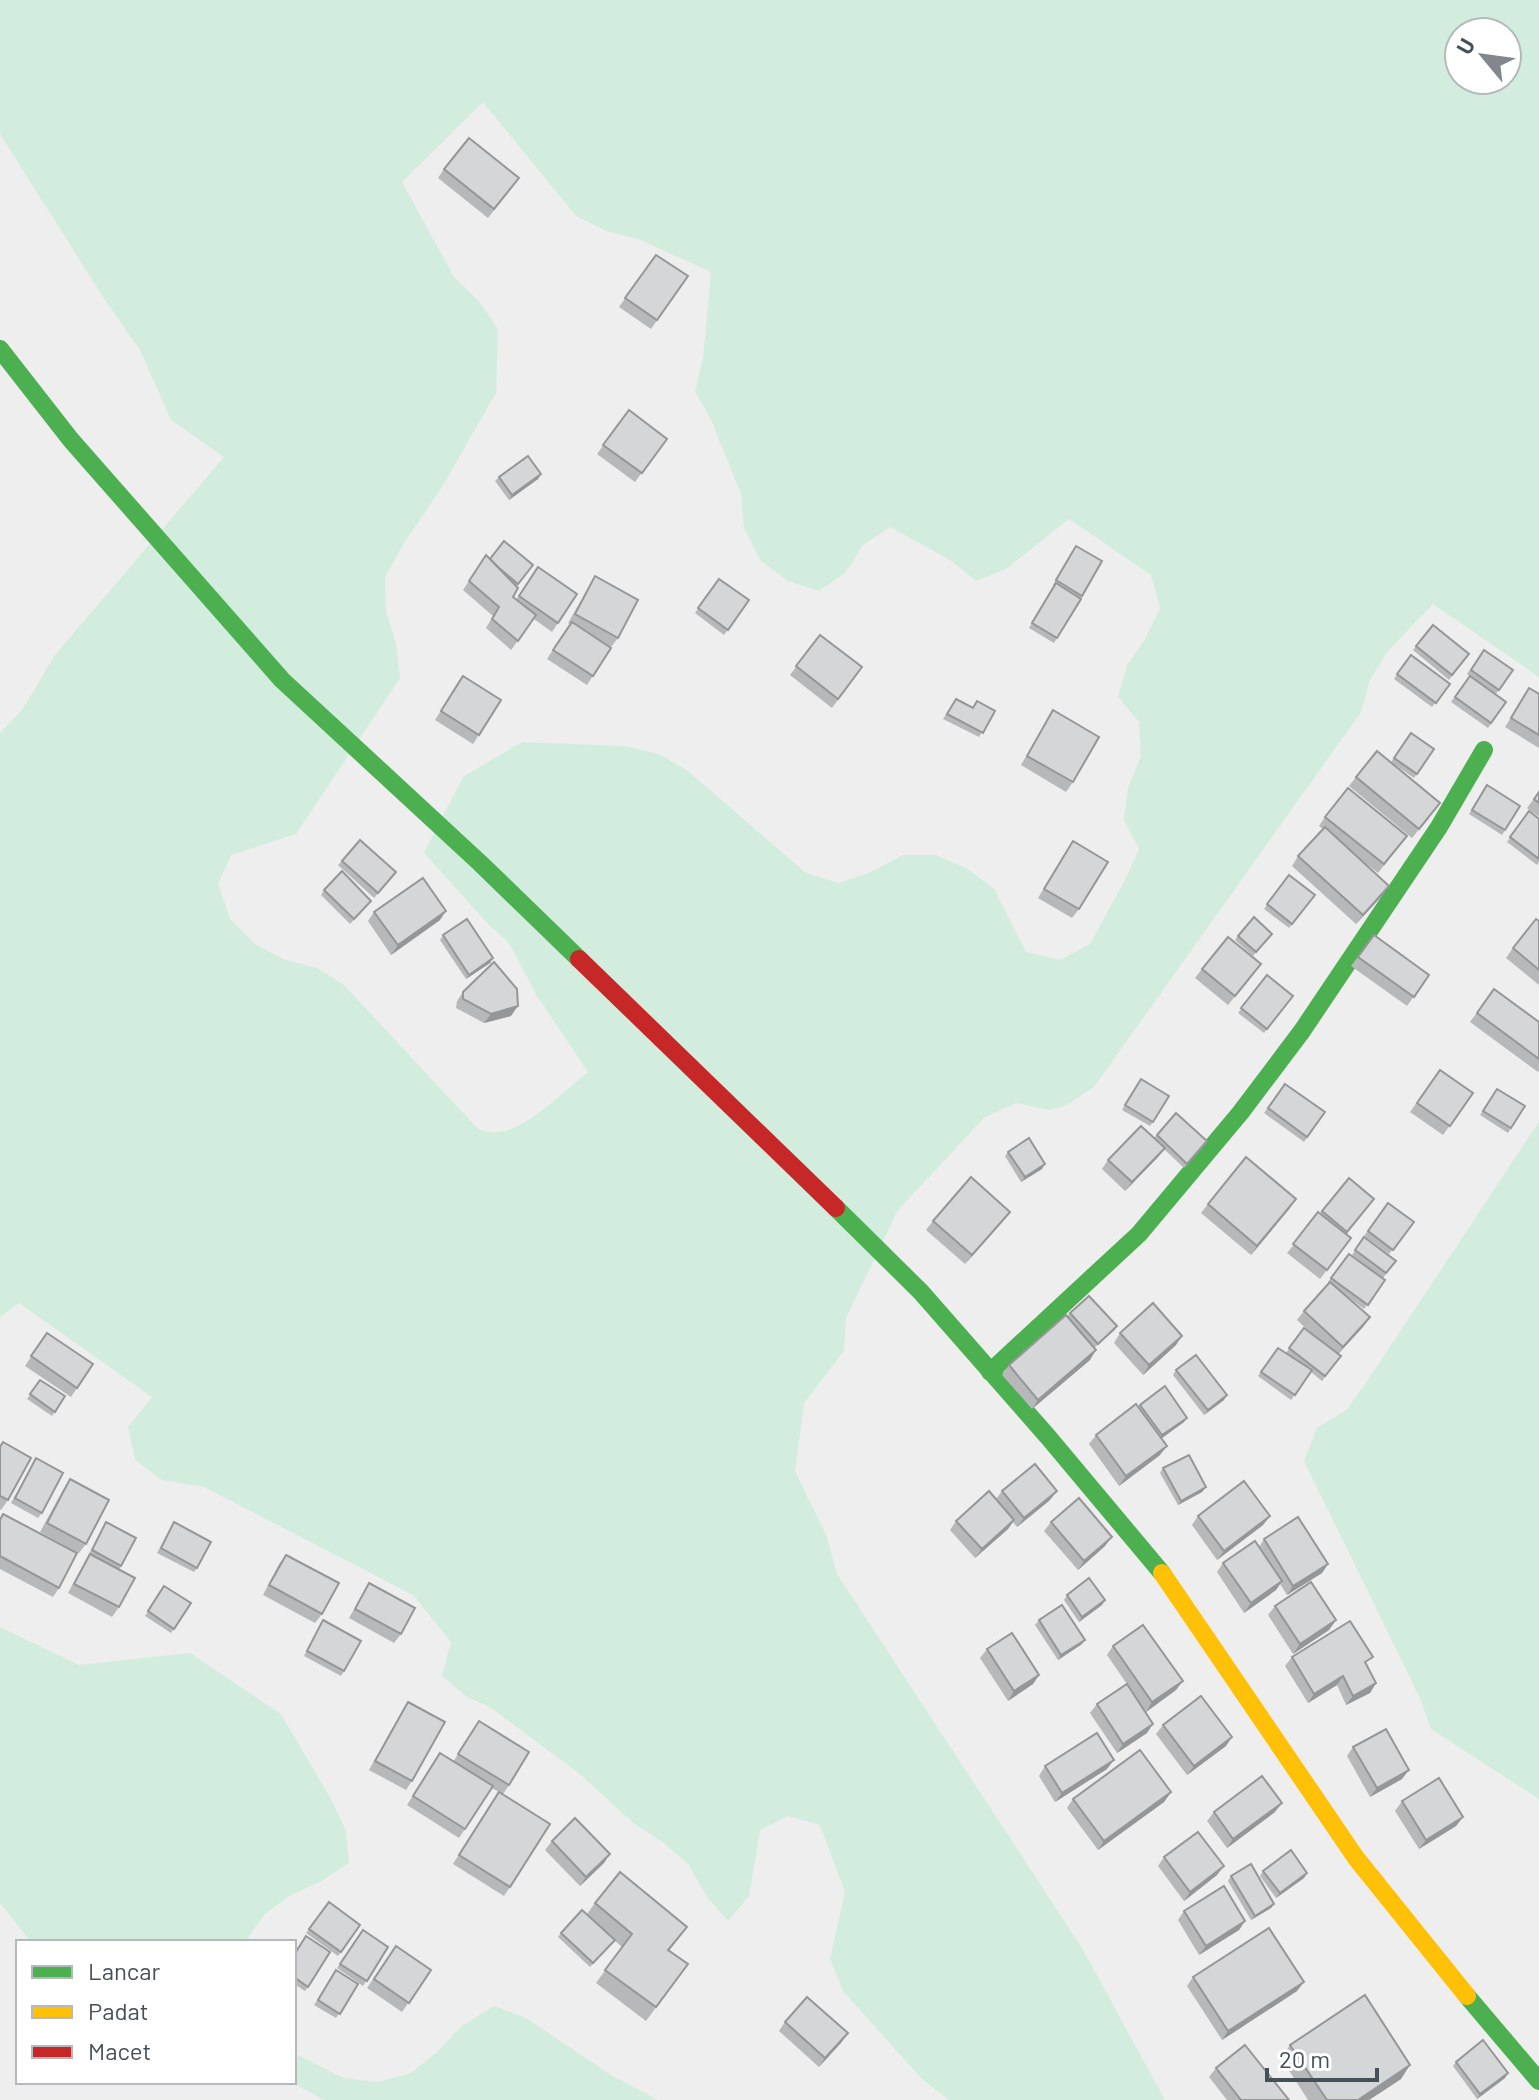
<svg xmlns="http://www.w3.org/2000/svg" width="1539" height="2100" viewBox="0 0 1539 2100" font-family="Barlow,sans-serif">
	<rect width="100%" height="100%" fill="#eee"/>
	<g fill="#d2edde" fill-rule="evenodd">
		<path d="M0,0h1539v677l-106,-73 -46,48 -17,28 -9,32 -267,375 -29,19 -16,4 -33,-7 -31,14 -87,93 -52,108 -2,33 -40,52 -9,68 32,66 10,37 245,374 83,152h-216l-27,-21 -79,-88 -13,-32 15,-67 -25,-67 -32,-9 -28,14 -11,66 -21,25 -21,-24 -18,-32 -25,-22 -32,-21 -51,-47 -91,-68 -23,-10 -25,-21 9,-34 -38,-47 -209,-108 -42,-7 -27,-20 -7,-33 24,-30 -133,-94 -19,14v-584l22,-23 33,-55 169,-198 -53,-37 -31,-70 -37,-53 -103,-163zM1459,32h48v48h-48zM483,102l93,114 30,15 32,8 73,33 -8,86 -8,33 16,29 30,74 3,34 16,32 28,21 31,10 27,-19 17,-27 27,-18 60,33 26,21 30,-12 63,-50 82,56 9,33 -15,31 -18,26 -9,32 21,25 2,34 -13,32 -4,32 15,29 -14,31 -35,64 -30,16 -34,-8 -32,-63 -26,-20 -32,-14h-33l-32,17 -32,11 -33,-10 -118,-102 -29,-17 -34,-8 -103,-4 -59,35 -39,76 66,73 19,17 28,53 51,76c-22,17 -63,59 -90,60 -7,1 -14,-1 -20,-3l-134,-144 -27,-17 -34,-9 -28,-15 -25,-25 -12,-35 13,-29 65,-21 104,-156 -4,-35 -10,-32 -1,-34 19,-34 38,-56 54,-94 2,-64 -20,-29 -24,-23 -52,-95z"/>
		<path d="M1539,1122v677l-108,-70 -11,-31 -116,-237 13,-33 29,-18 20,-27z"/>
		<path d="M0,1627l79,38 111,-12 91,61 50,85 15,32 3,32 -29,19 -31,14 -25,19 -19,27h-214l-31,-39z"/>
		<path d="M494,2006l32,12 85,57 47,25h-334l-33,-18h3v-29l49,25 35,4 33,-9 26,-21 25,-26z"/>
	</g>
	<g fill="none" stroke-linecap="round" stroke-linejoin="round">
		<g stroke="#4caf50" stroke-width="18">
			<path d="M0,349l71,91 211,240 198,183 99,96"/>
			<path d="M836,1208l85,84 128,146 113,135"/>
			<path d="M990,1372l149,-138 102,-122 61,-81 137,-204 45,-77"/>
			<path d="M1467,1996l72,85"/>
		</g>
		<path stroke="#ffc107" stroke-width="18" d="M1162,1573l194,285 111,138"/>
		<path stroke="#c62828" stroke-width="18" d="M579,959l257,249"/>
	</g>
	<g fill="#b7b8ba">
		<path d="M444,169l75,9 -31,40 -50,-40z"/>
		<path d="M656,255l32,21 -37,53 -32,-22z"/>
		<path d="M629,410l38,29 -32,43 -38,-28z"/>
		<path d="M541,474l-3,5 -29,21 -14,-19 4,-4z"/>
		<path d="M1072,551l30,10 -21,38 -27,44 -25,-15 25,-42 -1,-1z"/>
		<path d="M486,555l4,4 43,6 -17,22 -3,10 3,3 22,-33 39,27 -25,38 -18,-13 -23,31 -25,-22 7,-12 -30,-26z"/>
		<path d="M595,576l23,62 -7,9 -10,-6 10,7 -24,37 -40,-26 23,-35 -2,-1z"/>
		<path d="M719,579l30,21 -25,35 -29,-22z"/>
		<path d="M1433,625l36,29 -20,26 -36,-30z"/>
		<path d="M820,635l42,32 -30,41 -42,-33z"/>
		<path d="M1484,650l29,20 -17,24 -29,-20z"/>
		<path d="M1411,655l39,29 -18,23 -38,-28z"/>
		<path d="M463,676l38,24 -28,44 -38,-24z"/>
		<path d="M1470,676l36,26 -18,26 -37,-26z"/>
		<path d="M1529,688l10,6v54l-34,-21z"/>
		<path d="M956,699l16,9 23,3 -16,26 -36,-18z"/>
		<path d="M1053,710l20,72 -7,10 -45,-27z"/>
		<path d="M1411,733l23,16 -20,29 -23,-16z"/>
		<path d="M1356,777l84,26 -28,35 -63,-52z"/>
		<path d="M1487,785l33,21 -18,29 -33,-21z"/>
		<path d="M1539,792v25l-12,-9z"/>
		<path d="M1529,811l10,8v43l-2,3 -30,-23z"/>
		<path d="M1325,817l82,19 -29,37 -18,-14 29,27 -33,38 -64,-58 6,-10 25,-27 -4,-3z"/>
		<path d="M1073,841l6,68 -7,9 -34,-20z"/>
		<path d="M342,861l51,15 -19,22 -36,-33z"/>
		<path d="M1289,875l26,20 -26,33 -25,-19z"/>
		<path d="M324,890l47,11 -21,23 -29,-29z"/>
		<path d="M374,912l66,8 -49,35 -23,-34z"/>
		<path d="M1539,921v64l-33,-27 7,-10z"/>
		<path d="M443,935l50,23 -3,5 -24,16 -26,-39z"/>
		<path d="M1374,935l55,40 -22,31 -56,-40z"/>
		<path d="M1238,936l31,2 -16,18 -18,-16z"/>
		<path d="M1261,964l-33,41 -33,-27 7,-9z"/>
		<path d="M1267,975l26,21 -29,37 -26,-20z"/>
		<path d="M1494,989l45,33v48l-1,2 -68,-50z"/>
		<path d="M463,992l48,24 -27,7 -28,-15 1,-7z"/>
		<path d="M1440,1070l33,23 -30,42 -33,-23z"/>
		<path d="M1141,1079l12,43 -3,4 -28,-16z"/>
		<path d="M1285,1084l40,28 -21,30 -40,-29z"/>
		<path d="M1497,1089l28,17 -17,27 -28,-18z"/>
		<path d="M1157,1135l47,11 -20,22 -20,-19 -6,8 -33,34 -23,-22 6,-9 46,-22z"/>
		<path d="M1008,1152l34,17 -21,13 -16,-26z"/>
		<path d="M1349,1178l25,21 -28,35 5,4 -31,41 -33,-26z"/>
		<path d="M1388,1203l26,19 -25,32 -25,-18z"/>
		<path d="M1208,1204l82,4 -39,47 -50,-42z"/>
		<path d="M933,1221h70l-38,43 -39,-34z"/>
		<path d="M1364,1237l32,24 -13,17 -31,-23z"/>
		<path d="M1349,1254l36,26 -21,29 -20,-15 26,23 -7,10 -25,27 3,2 -19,25 -11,-9 -20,28 -33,-24 20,-28 8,5 18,-25 10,8 -17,-16 7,-9 25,-28 -1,-1z"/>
		<path d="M1070,1313l47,13 -3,5 -20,17 -4,12 -58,49 -30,-34 7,-10 58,-49z"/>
		<path d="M47,1333l46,31 -22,33 -46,-31z"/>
		<path d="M1120,1333l56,12 -33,30 -29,-32z"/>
		<path d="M1176,1370l48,30 -20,15 -31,-40z"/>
		<path d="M40,1380l25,16 -13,20 -25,-17z"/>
		<path d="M1140,1405l44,17 -23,17 -1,16 -41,31 -30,-42 7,-9 42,-28z"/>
		<path d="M0,1446l8,54 -7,10 -1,-1z"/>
		<path d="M36,1458l6,55 -4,5 -27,-15z"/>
		<path d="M1163,1468l43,19 -4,5 -24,13 -18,-32z"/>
		<path d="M70,1479l16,65 -7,9 -39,-21 24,-44z"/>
		<path d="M1002,1491l48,9 -33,27 -4,-5 -5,7 -33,29 -25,-28 6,-9 40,-22z"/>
		<path d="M3,1514l56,74 -6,9 -53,-28v-51z"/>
		<path d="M1198,1516h72l-7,9 -46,35 -25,-35z"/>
		<path d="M106,1522l15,44 -2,3v38l-7,10 -44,-24z"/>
		<path d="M174,1522l23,46 -3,4 -37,-19z"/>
		<path d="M1051,1522l54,24 -27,24 -34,-39z"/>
		<path d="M1264,1539l64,25 -6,9 -35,22 -7,-11 -4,6 -32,23 -27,-41 6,-9 36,-16z"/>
		<path d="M286,1555l36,59 -7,9 -52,-28 16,-31z"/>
		<path d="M369,1583l32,51 -7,9 -45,-25z"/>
		<path d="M164,1586l27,17 -20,30 -26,-17z"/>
		<path d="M1067,1595l38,5 -3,5 -23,17 -15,-22z"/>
		<path d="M1275,1606l61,14 -7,10 -36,24 -25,-39z"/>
		<path d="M323,1620l21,51 -3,5 -37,-20z"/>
		<path d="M1039,1620l43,24 -24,16 -23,-35z"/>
		<path d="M1113,1646l63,44 -30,22 1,21 -30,20 -27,-40 7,-9 30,-20 -20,-29z"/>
		<path d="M987,1649l52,26 -6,9 -25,17 -28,-43z"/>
		<path d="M1292,1657l75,9 9,17 -6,10 -24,12 -9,-20 -29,18 -23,-37z"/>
		<path d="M408,1702l4,79 -6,9 -37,-20 33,-59z"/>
		<path d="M479,1721l30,64 -6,9 7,93 -6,9 -51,-32 46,-72 -7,-4 -33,50 -52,-33 27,-43h19z"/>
		<path d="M1163,1725l63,21 -39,29 -31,-41z"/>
		<path d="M1353,1747l49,32 -32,18 -23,-41z"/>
		<path d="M1045,1766l62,3 -52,33 -16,-26z"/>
		<path d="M1171,1792l-7,10 -66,48 -31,-42 6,-9z"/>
		<path d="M1402,1801l61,16 -7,9 -37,23 -24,-38z"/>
		<path d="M1214,1812h61l-48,36 -20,-27z"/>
		<path d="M552,1841l52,22 -24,23 -35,-36z"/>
		<path d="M1164,1857l53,18 -33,26 -26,-35z"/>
		<path d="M1263,1871l44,2 -3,5 -28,20 -16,-22z"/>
		<path d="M1231,1876l43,28 -3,4 -20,12 -23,-39z"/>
		<path d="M329,1902l31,23 -22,31 -32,-23z"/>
		<path d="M595,1903l92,24 -18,24 19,13 -42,57 -50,-38 26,-36 -8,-7 -24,27 -32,-30 3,-4 26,-19z"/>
		<path d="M1184,1911l61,10 -6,9 -40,25 -21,-35z"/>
		<path d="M363,1930l25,17 -25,39 -26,-18z"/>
		<path d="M396,1946l35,24 -29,42 -35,-24z"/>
		<path d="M330,1952l-25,39 -11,-7v-30z"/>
		<path d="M336,1970l22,14 -22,34 -22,-13z"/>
		<path d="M1193,1977l104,14 -75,49 -35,-54z"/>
		<path d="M785,2022l63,11 -29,34 -40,-36z"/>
		<path d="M1290,2045l111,34 -32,21h-61l-27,-42z"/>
		<path d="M1456,2062l52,11 -3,5 -28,21 -24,-33z"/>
		<path d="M1216,2068l73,32h-62l-18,-23z"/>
	</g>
	<g fill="#959697">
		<path d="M541,474l-3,5 -29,21 3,-5z"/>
		<path d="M1389,886l-6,9 -27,29 7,-9z"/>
		<path d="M446,911l-6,9 -49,35 7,-10z"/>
		<path d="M493,958l-3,5 -24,16 3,-4z"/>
		<path d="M518,1006l-7,10 -27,7 7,-9z"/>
		<path d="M1165,1148l-7,9 -33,34 7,-9z"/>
		<path d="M1045,1164l-3,5 -21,13 4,-5z"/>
		<path d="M1296,1199l-6,9 -39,47 6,-9z"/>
		<path d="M1010,1212l-7,9 -38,43 7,-9z"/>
		<path d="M1370,1317l-7,10 -27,29 7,-9z"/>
		<path d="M1182,1336l-6,9 -33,30 6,-10z"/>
		<path d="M1096,1350l-6,10 -58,49 6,-9z"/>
		<path d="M1227,1395l-3,5 -20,15 4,-5z"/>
		<path d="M1187,1418l-3,4 -25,18 3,-5z"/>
		<path d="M1167,1446l-7,9 -41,31 7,-10z"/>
		<path d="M1206,1487l-4,5 -24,13 3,-4z"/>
		<path d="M1057,1491l-7,9 -33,27 7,-9z"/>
		<path d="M1270,1516l-7,9 -46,35 7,-9z"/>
		<path d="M1014,1520l-6,9 -33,29 7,-9z"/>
		<path d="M1112,1537l-7,9 -27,24 6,-9z"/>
		<path d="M1328,1564l-6,9 -35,22 6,-9z"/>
		<path d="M1282,1581l-6,9 -32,23 7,-10z"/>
		<path d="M1105,1600l-3,5 -23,17 3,-5z"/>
		<path d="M1336,1620l-7,10 -36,24 7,-10z"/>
		<path d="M1085,1640l-3,4 -24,16 3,-5z"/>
		<path d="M1039,1675l-6,9 -25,17 6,-10z"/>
		<path d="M1343,1676l-6,9 -29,18 6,-9z"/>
		<path d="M1183,1681l-7,9 -30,22 6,-10z"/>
		<path d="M1376,1683l-6,10 -24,12 7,-9z"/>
		<path d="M1153,1724l-6,9 -30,20 6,-9z"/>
		<path d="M1232,1737l-6,9 -39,29 7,-9z"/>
		<path d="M1114,1760l-7,9 -52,33 7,-9z"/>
		<path d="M1409,1770l-7,9 -32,18 7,-9z"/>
		<path d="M1171,1792l-7,10 -66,48 6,-9z"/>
		<path d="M1282,1803l-7,9 -48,36 6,-9z"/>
		<path d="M1463,1817l-7,9 -37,23 7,-9z"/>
		<path d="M610,1854l-6,9 -24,23 6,-9z"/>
		<path d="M1224,1866l-7,9 -33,26 6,-9z"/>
		<path d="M1307,1873l-3,5 -28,20 4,-5z"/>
		<path d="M1274,1904l-3,4 -20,12 4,-4z"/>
		<path d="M1245,1921l-6,9 -40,25 7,-9z"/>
		<path d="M1304,1982l-7,9 -75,49 6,-9z"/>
		<path d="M848,2033l-7,10 -22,24 6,-9z"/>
		<path d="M1410,2065l-9,14 -32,21h-11z"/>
		<path d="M1508,2073l-3,5 -28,21 3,-5z"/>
	</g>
	<g fill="#d5d6d8" stroke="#959697" stroke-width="2">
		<path d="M469,138l50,40 -25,31 -50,-40z"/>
		<path d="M656,255l32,21 -31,44 -32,-22z"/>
		<path d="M629,410l38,29 -25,34 -39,-28z"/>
		<path d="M528,456l13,18 -29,21 -13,-18z"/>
		<path d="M504,541l29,24 -15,19 -20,-17 -8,-8z"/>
		<path d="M1076,546l26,15 -20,35 -26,-16z"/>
		<path d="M486,555l32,33 -5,9 23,18 -18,26 -26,-22 7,-12 -30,-26z"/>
		<path d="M538,567l39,27 -19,29 -39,-27z"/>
		<path d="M595,576l43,24 -20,38 -43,-24z"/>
		<path d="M719,579l30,21 -21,30 -30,-22z"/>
		<path d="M1056,583l25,16 -24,39 -25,-15z"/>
		<path d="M572,622l39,26 -18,28 -40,-26z"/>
		<path d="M1433,625l36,29 -17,21 -36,-29z"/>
		<path d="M820,635l42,32 -24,32 -42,-33z"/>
		<path d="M1484,650l29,20 -14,20 -28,-20z"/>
		<path d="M1411,655l39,29 -14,19 -39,-29z"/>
		<path d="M463,676l38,24 -22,35 -38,-24z"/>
		<path d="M1470,676l36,26 -15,21 -36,-26z"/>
		<path d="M1529,688l10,6v41l-28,-17z"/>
		<path d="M956,699l17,9 4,-7 18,10 -12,22 -36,-19z"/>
		<path d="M1053,710l46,27 -26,45 -46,-26z"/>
		<path d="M1411,733l23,16 -17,25 -23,-16z"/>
		<path d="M1377,751l63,52 -21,26 -63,-52z"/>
		<path d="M1487,785l33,21 -15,24 -33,-20z"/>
		<path d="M1348,788l59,48 -23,28 -59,-47z"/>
		<path d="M1539,792v11l-5,-4z"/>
		<path d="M1529,811l10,8v40l-29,-22z"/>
		<path d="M1325,827l64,59 -26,29 -65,-59z"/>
		<path d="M360,840l36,32 -18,21 -36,-32z"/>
		<path d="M1073,841l35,21 -29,47 -35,-20z"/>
		<path d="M342,871l29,30 -17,18 -30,-29z"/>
		<path d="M1289,875l26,20 -23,29 -25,-20z"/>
		<path d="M423,878l23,33 -48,34 -24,-33z"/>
		<path d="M1254,917l18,17 -16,18 -18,-16z"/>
		<path d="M467,919l26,39 -24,17 -26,-40z"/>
		<path d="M1536,919l3,2v49l-26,-22z"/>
		<path d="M1374,935l55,40 -15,22 -56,-40z"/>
		<path d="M1228,937l33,27 -26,32 -33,-27z"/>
		<path d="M494,962l23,27 1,17 -27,8 -28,-15v-7z"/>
		<path d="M1267,975l26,21 -26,33 -26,-21z"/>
		<path d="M1494,989l45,33v37l-62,-46z"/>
		<path d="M1440,1070l33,23 -23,33 -33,-23z"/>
		<path d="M1141,1079l28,17 -16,26 -28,-17z"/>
		<path d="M1285,1084l40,28 -18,25 -39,-29z"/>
		<path d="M1497,1089l28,17 -14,22 -28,-17z"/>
		<path d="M1176,1113l31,28 -20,23 -30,-29z"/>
		<path d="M1141,1126l24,22 -33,34 -24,-22z"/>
		<path d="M1029,1138l16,26 -20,13 -17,-25z"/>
		<path d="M1246,1157l50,42 -39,47 -49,-42z"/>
		<path d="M971,1177l39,35 -38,43 -39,-34z"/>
		<path d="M1349,1178l25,21 -27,33 -25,-21z"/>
		<path d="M1388,1203l26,19 -21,28 -25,-19z"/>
		<path d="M1318,1212l33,26 -24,32 -34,-26z"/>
		<path d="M1364,1237l32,24 -10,12 -31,-23z"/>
		<path d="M1349,1254l36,26 -17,25 -37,-27z"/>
		<path d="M1330,1282l40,35 -27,30 -39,-36z"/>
		<path d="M1089,1296l28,30 -19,18 -28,-31z"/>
		<path d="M1153,1303l29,33 -33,29 -29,-32z"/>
		<path d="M1066,1315l30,35 -58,50 -29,-35z"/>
		<path d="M1304,1328l37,28 -16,20 -36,-28z"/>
		<path d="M47,1333l46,31 -16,24 -46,-32z"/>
		<path d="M1278,1348l34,22 -17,25 -34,-23z"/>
		<path d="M1196,1355l31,40 -19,15 -32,-40z"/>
		<path d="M40,1380l25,16 -10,16 -25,-18z"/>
		<path d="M1165,1386l22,32 -25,17 -22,-30z"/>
		<path d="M1136,1404l31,42 -41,30 -30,-41z"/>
		<path d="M3,1442l28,16 -23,42 -8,-4v-49z"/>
		<path d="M1189,1455l17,32 -25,14 -18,-33z"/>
		<path d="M36,1458l27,15 -21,40 -27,-15z"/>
		<path d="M1035,1464l22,27 -33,27 -22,-27z"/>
		<path d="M70,1479l39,21 -23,44 -39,-21z"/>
		<path d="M1244,1481l26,35 -46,35 -26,-35z"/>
		<path d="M989,1491l25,29 -32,29 -26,-28z"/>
		<path d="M1079,1498l33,39 -28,24 -33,-39z"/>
		<path d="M3,1514l74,39 -18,35 -59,-32v-36z"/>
		<path d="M1298,1517l30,47 -35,22 -29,-47z"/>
		<path d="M106,1522l30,16 -15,28 -29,-16z"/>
		<path d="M174,1522l37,20 -14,26 -36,-20z"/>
		<path d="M1255,1541l27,40 -31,22 -28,-40z"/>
		<path d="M90,1554l45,24 -16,29 -45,-23z"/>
		<path d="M286,1555l53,28 -17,31 -53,-29z"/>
		<path d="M1089,1578l16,22 -23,17 -15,-22z"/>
		<path d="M1311,1582l25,38 -36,24 -25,-38z"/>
		<path d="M369,1583l46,25 -14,26 -46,-25z"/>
		<path d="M164,1586l27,17 -17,26 -26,-18z"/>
		<path d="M1062,1605l23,35 -24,15 -22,-35z"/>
		<path d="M323,1620l38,21 -17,30 -37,-20z"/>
		<path d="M1350,1621l23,36 -8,5 11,21 -23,13 -10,-20 -29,18 -22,-37z"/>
		<path d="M1143,1625l40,56 -31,21 -39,-56z"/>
		<path d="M1012,1633l27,42 -25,16 -27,-42z"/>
		<path d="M1127,1684l26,40 -30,20 -26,-40z"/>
		<path d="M1201,1696l31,41 -38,29 -31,-41z"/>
		<path d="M408,1702l37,20 -33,59 -37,-20z"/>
		<path d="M479,1721l50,31 -20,33 -51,-31z"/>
		<path d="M1386,1729l23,41 -32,18 -24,-41z"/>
		<path d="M1097,1733l17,27 -52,33 -17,-27z"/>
		<path d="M1140,1750l31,42 -67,49 -31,-42z"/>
		<path d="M440,1753l53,33 -28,43 -52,-33z"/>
		<path d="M1262,1776l20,27 -49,36 -19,-27z"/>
		<path d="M1439,1778l24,39 -37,23 -24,-39z"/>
		<path d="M499,1792l51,32 -40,63 -51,-32z"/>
		<path d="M575,1818l35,36 -24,23 -34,-36z"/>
		<path d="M1198,1832l26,34 -34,26 -26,-35z"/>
		<path d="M1291,1850l16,23 -27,20 -17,-22z"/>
		<path d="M1251,1864l23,40 -19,12 -24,-40z"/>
		<path d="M620,1872l67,55 -19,23 20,14 -32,43 -51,-37 27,-36 -37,-31z"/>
		<path d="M1224,1886l21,35 -39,25 -22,-35z"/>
		<path d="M329,1902l31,23 -19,27 -32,-23z"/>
		<path d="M582,1910l33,30 -22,23 -32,-30z"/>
		<path d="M1269,1928l35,54 -76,49 -35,-54z"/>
		<path d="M363,1930l25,17 -21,34 -27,-17z"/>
		<path d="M306,1936l24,16 -22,35 -14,-10v-22z"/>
		<path d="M396,1946l35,24 -22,33 -35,-24z"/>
		<path d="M336,1970l22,14 -18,30 -22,-14z"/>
		<path d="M1365,1995l45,70 -52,35h-31l-37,-55z"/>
		<path d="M807,1997l41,36 -23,25 -40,-36z"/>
		<path d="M1483,2040l25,33 -28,21 -24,-32z"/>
		<path d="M1245,2045l44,55h-48l-25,-32z"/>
	</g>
	<rect x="16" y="1940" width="280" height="144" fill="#ffffff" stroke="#b5b9bd" stroke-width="2"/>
	<rect x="32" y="1966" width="40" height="12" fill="#4caf50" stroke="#b5b9bd" stroke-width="2"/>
	<text x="88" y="1980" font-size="24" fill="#464f59">Lancar</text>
	<rect x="32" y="2006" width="40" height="12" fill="#ffc107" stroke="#b5b9bd" stroke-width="2"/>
	<text x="88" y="2020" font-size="24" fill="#464f59">Padat</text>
	<rect x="32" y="2046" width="40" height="12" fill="#c62828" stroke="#b5b9bd" stroke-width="2"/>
	<text x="88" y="2060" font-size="24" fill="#464f59">Macet</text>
	<g transform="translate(1483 56) rotate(299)"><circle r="38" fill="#ffffff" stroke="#b5b9bd" stroke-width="2"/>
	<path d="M0-6L14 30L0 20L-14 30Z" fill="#81878d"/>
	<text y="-12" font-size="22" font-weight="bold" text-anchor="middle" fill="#464f59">U</text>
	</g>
	<path d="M1267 2068v12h110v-12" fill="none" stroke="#464f59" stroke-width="4"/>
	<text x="1279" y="2068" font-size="24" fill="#464f59" stroke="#ffffff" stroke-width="6" paint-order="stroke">20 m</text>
</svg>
